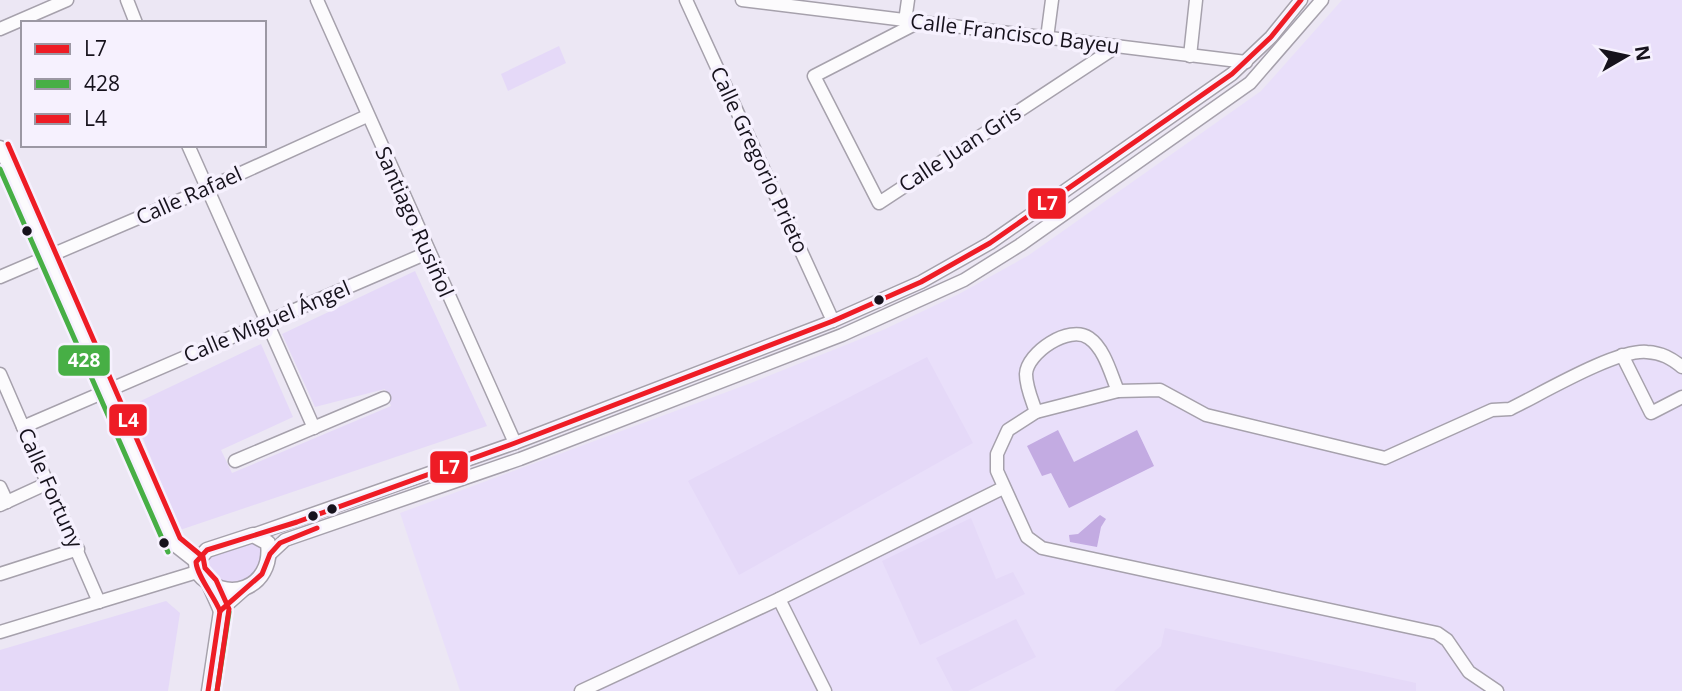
<svg xmlns="http://www.w3.org/2000/svg" width="1682" height="691" font-family="'Open Sans',sans-serif">
  <rect width="100%" height="100%" fill="#ece7f4"/>
  <polygon fill="#e9dffa" points="1342,0 1682,0 1682,691 460,691 400,513 751,383 883,330 959,294 1029,255 1261,91"/>
  <g fill="#e5d9f8">
    <polygon points="559,46 566,63 508,91 501,74"/>
    <polygon points="415,271 487,426 180,530 130,406 261,344 293,417 221,450 232,473 391,406 385,389 315,407 282,334"/>
    <polygon points="927,357 973,443 739,575 688,481"/>
    <polygon points="971,518 996,579 1013,572 1025,594 920,645 882,561"/>
    <path d="M 249,542 L 262,546 L 259,565 L 248,579 C 230,586 216,583 203,569 L 209,555 Z"/>
    <polygon points="166,601 180,613 168,691 0,691 0,650"/>
    <polygon points="1016,619 1036,657 968,691 953,691 936,658"/>
    <polygon points="1165,628 1416,683 1416,691 1114,691 1161,646"/>
  </g>
  <g fill="#c3abe2">
    <polygon points="1058,430 1074,462 1137,430 1154,466 1069,508 1051,473 1042,476 1027,446"/>
    <polygon points="1100,515 1106,519 1101,527 1097,547 1070,542 1069,535 1078,534"/>
  </g>
  <g fill="none" stroke-linecap="round" stroke-linejoin="round">
    <g stroke="#a6a1ac" stroke-width="15">
      <g id="minor">
        <polyline points="127,0 136,23"/>
        <polyline points="317,0 515,443"/>
        <polyline points="686,0 833,321"/>
        <polyline points="742,0 1246,62"/>
        <polyline points="905,21 908,0"/>
        <polyline points="917,23 814,76 879,203 1116,47"/>
        <polyline points="0,29 67,0"/>
        <polyline points="1047,38 1052,0"/>
        <polyline points="1190,56 1196,0"/>
        <polyline points="188,145 314,428"/>
        <polyline points="0,147 173,544 196,562"/>
        <polyline points="0,277 206,189 367,116"/>
        <polyline points="1622,355 1651,413 1682,397"/>
        <polyline points="0,374 99,602"/>
        <path d="M 1036,412 C 1032,400 1026,387 1026,374 C 1027,353 1069,324 1089,338 C 1105,349 1111,375 1118,391"/>
        <polyline points="23,427 427,253"/>
        <polyline points="235,461 384,398"/>
        <polyline points="0,487 7,502"/>
        <polyline points="0,505 48,483"/>
        <polyline points="253,535 515,443 833,321 921,282 990,243 1232,74 1271,37 1301,0"/>
        <polyline points="270,554 285,540 520,459 842,335 964,280 1020,245 1250,83 1322,0"/>
        <polyline points="0,574 78,549"/>
        <polyline points="208,584 220,611"/>
        <polyline points="779,599 825,691"/>
        <polyline points="220,611 246,588"/>
        <polyline points="0,632 197,572"/>
        <polyline points="208,691 220,611"/>
        <polyline points="581,691 779,599 1003,488"/>
        <path d="M 1497,691 L 1469,672 L 1447,640 L 1437,633 L 1042,548 L 1027,537 L 997,471 L 997,454 L 1008,430 L 1036,412 L 1118,391 L 1160,390 L 1206,415 L 1385,458 L 1492,410 L 1510,409 C 1541,394 1616,349 1647,352 C 1662,353 1671,358 1682,367"/>
      </g>
    </g>
    <g stroke="#a6a1ac" stroke-width="17">
      <path id="tertiary" d="M 253,535 L 268,543 C 274,589 225,606 197,572 L 196,562 L 207,550 Z"/>
    </g>
    <use href="#minor" stroke="#fcfbfd" stroke-width="12"/>
    <use href="#tertiary" stroke="#fcfbfd" stroke-width="14"/>
    <g stroke="#f6f1fe" stroke-width="10">
      <g id="bus-1">
        <path d="M 220,611 C 214,596 197,576 196,562 L 207,550 L 297,522 L 515,443 L 833,321 L 921,282 L 990,243 L 1232,74 L 1271,37 L 1301,0"/>
        <polyline points="220,611 262,574 270,554 280,543 317,528"/>
        <polyline points="208,691 220,611"/>
      </g>
    </g>
    <g stroke="#f6f1fe" stroke-width="10">
      <g id="bus-2">
        <polyline points="0,169 168,552"/>
        <polyline points="217,691 229,612"/>
      </g>
    </g>
    <g stroke="#f6f1fe" stroke-width="10">
      <polyline id="bus-3" points="8,144 180,538 203,557 205,568 216,580 229,609 217,691"/>
    </g>
    <use href="#bus-1" stroke="#ee1c25" stroke-width="5"/>
    <use href="#bus-2" stroke="#47af45" stroke-width="5"/>
    <use href="#bus-3" stroke="#ee1c25" stroke-width="5"/>
  </g>
  <g fill="#16121c" stroke="#f6f1fe" stroke-width="2.5">
    <circle cx="27" cy="231" r="6"/>
    <circle cx="879" cy="300" r="6"/>
    <circle cx="332" cy="509" r="6"/>
    <circle cx="313" cy="516" r="6"/>
    <circle cx="164" cy="543" r="6"/>
  </g>
  <g text-anchor="middle" stroke-width="7" stroke-linejoin="round" paint-order="stroke">
    <g font-size="21" fill="#16121c" stroke="#f6f1fe">
      <text transform="translate(1015 34) rotate(7)" y="7">Calle Francisco Bayeu</text>
      <text transform="translate(960 149) rotate(-33)" y="7">Calle Juan Gris</text>
      <text transform="translate(759 160) rotate(65)" y="7">Calle Gregorio Prieto</text>
      <text transform="translate(189 196) rotate(-24)" y="7">Calle Rafael</text>
      <text transform="translate(414 222) rotate(66)" y="7">Santiago Rusiñol</text>
      <text transform="translate(267 322) rotate(-23)" y="7">Calle Miguel Ángel</text>
      <text transform="translate(50 488) rotate(66)" y="7">Calle Fortuny</text>
    </g>
  </g>
  <g stroke="#f6f1fe" stroke-width="2.5">
    <rect x="1027" y="187" width="40" height="33" rx="7" fill="#ee1c25"/>
    <rect x="57" y="344" width="54" height="33" rx="7" fill="#47af45"/>
    <rect x="108" y="403" width="40" height="34" rx="7" fill="#ee1c25"/>
    <rect x="429" y="450" width="40" height="34" rx="7" fill="#ee1c25"/>
  </g>
  <g font-size="19" text-anchor="middle" font-weight="bold" fill="#fff">
    <text x="1047" y="210">L7</text>
    <text x="84" y="367">428</text>
    <text x="128" y="427">L4</text>
    <text x="449" y="474">L7</text>
  </g>
  <rect x="21" y="21" width="245" height="126" fill="#f6f1fe" stroke="#9c98a4" stroke-width="2"/>
  <rect x="35" y="44" width="35" height="10" fill="#ee1c25" stroke="#9c98a4" stroke-width="2"/>
  <text x="84" y="56" font-size="21" fill="#16121c">L7</text>
  <rect x="35" y="79" width="35" height="10" fill="#47af45" stroke="#9c98a4" stroke-width="2"/>
  <text x="84" y="91" font-size="21" fill="#16121c">428</text>
  <rect x="35" y="114" width="35" height="10" fill="#ee1c25" stroke="#9c98a4" stroke-width="2"/>
  <text x="84" y="126" font-size="21" fill="#16121c">L4</text>
  <g transform="translate(1626 56) rotate(81)" stroke="#f6f1fe" stroke-width="5" paint-order="stroke">
  <path d="M0-5L12 26L0 18L-12 26Z" fill="#16121c"/>
  <text y="-10" font-size="19" font-weight="bold" text-anchor="middle" fill="#16121c">N</text>
  </g>
</svg>
